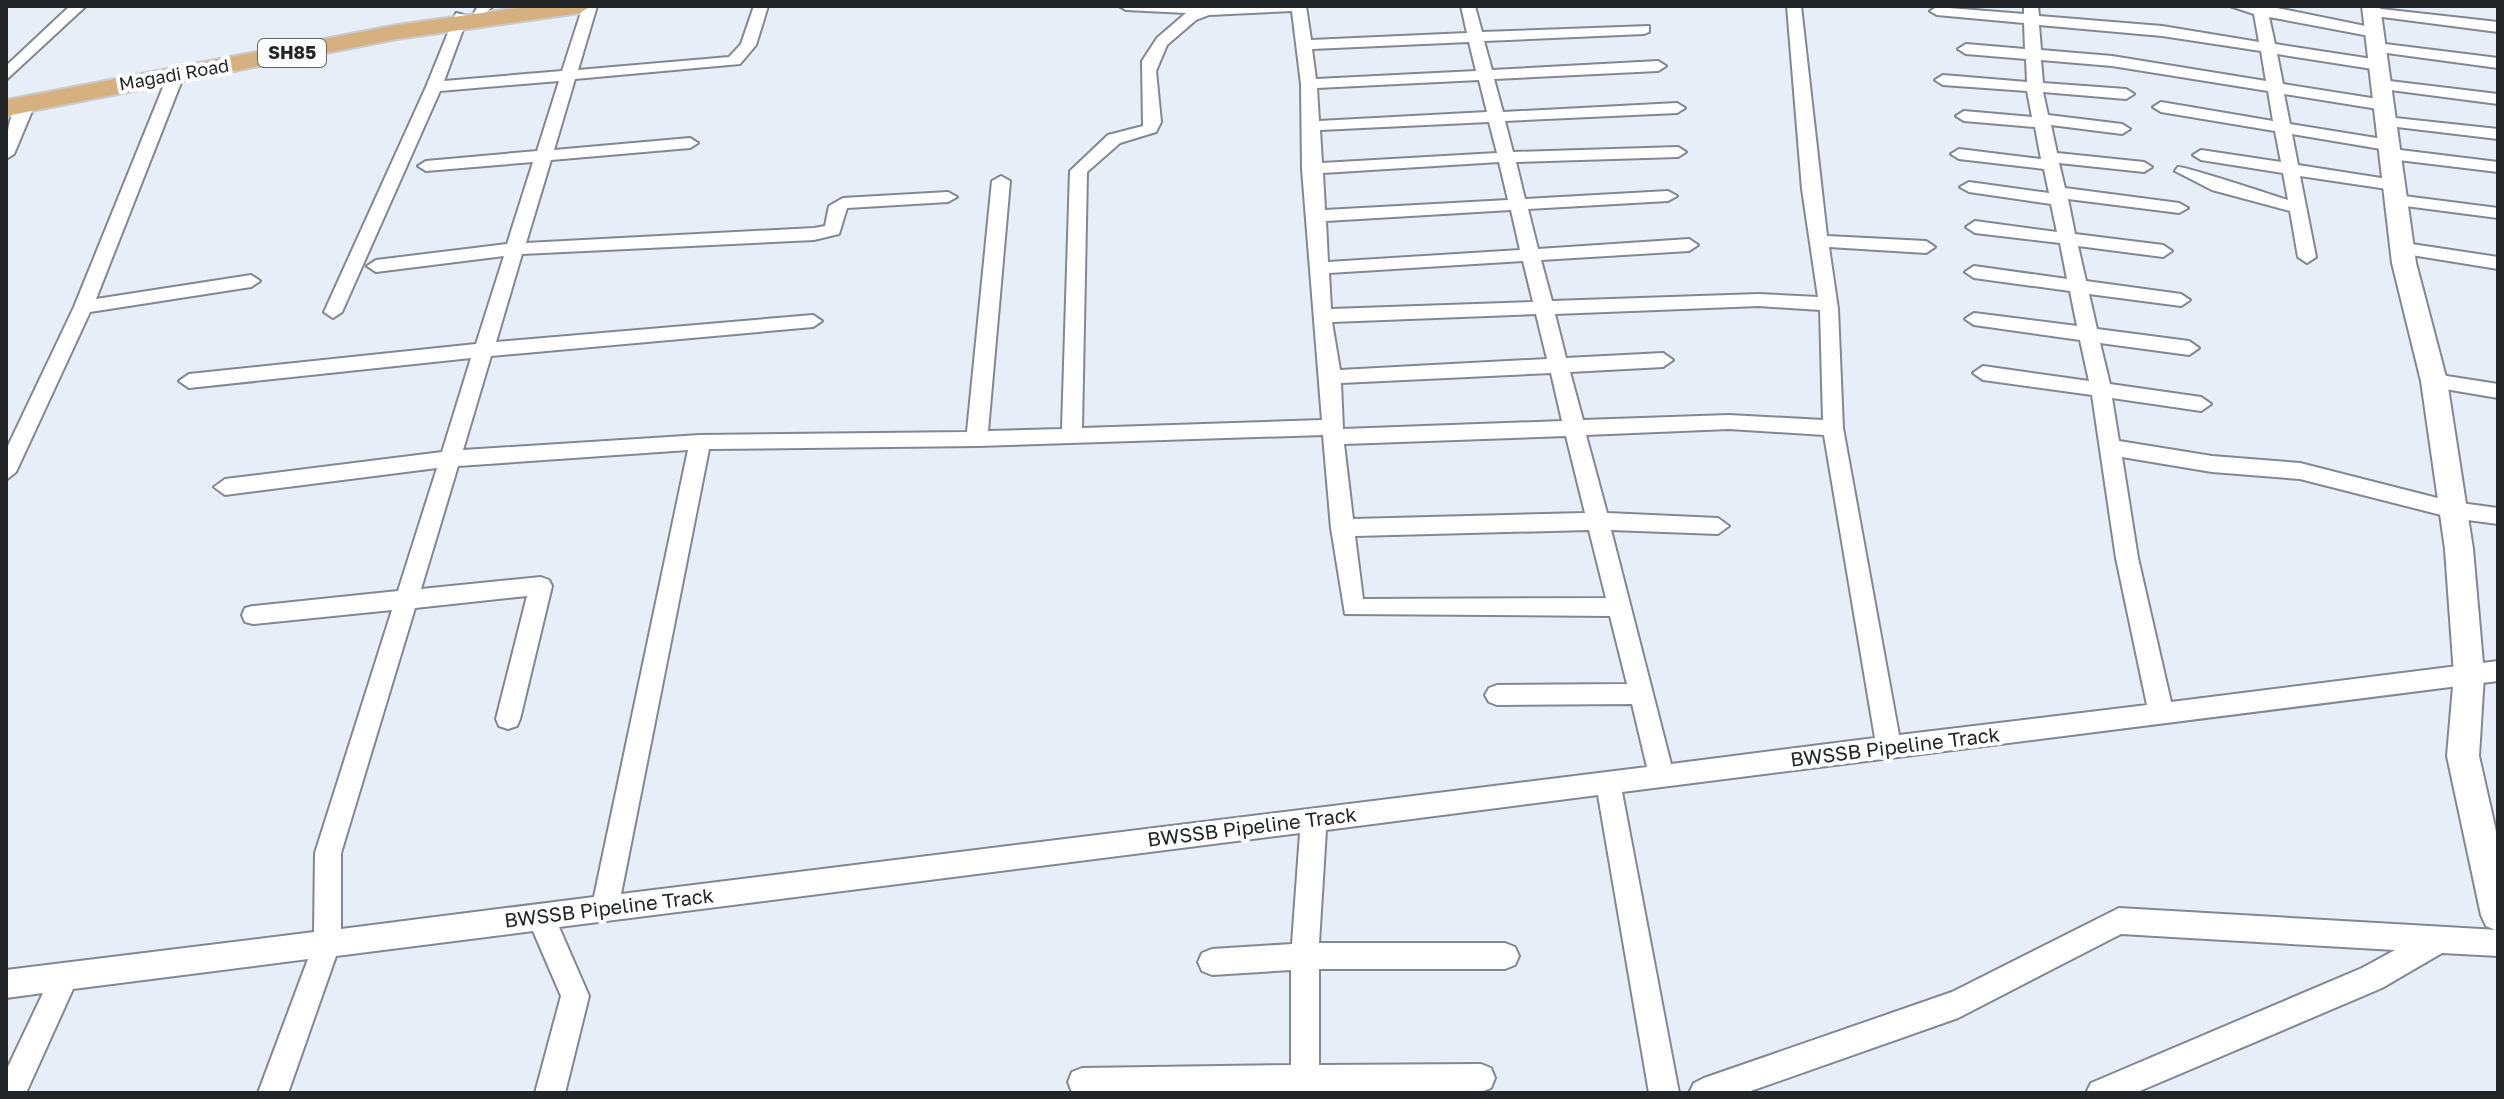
<svg xmlns="http://www.w3.org/2000/svg" width="2504" height="1099" font-family="'Golos Text',sans-serif">
  <rect width="100%" height="100%" fill="#e7eef8"/>
  <g fill="none" stroke-linecap="round" stroke-linejoin="round">
    <g stroke="#828891" stroke-width="4">
      <g id="minor">
        <polygon points="70,6 86,6 6,80 6,66"/>
        <polygon points="478,6 493,6 481,17 474,13"/>
        <path d="M 583,6 L 597,6 L 578,70 L 729,57 L 741,44 L 754,6 L 768,6 L 756,45 L 740,64 L 575,79 L 554,150 L 690,138 L 698,143 L 690,148 L 551,160 L 526,243 L 814,228 L 825,226 L 829,206 L 843,198 L 948,192 L 957,197 L 948,202 L 847,208 L 839,234 L 814,240 L 522,254 L 496,342 L 813,315 L 822,321 L 813,327 L 491,356 L 463,450 L 700,435 L 967,432 L 992,181 L 1001,176 L 1010,181 L 988,431 L 1062,429 L 1070,171 L 1108,135 L 1143,126 L 1142,61 L 1157,38 L 1186,13 L 1126,10 L 1119,6 L 1306,6 L 1311,40 L 1467,33 L 1461,6 L 1475,6 L 1482,32 L 1649,26 L 1649,32 L 1644,34 L 1484,41 L 1492,70 L 1658,61 L 1666,66 L 1658,71 L 1494,79 L 1503,112 L 1677,103 L 1685,108 L 1677,113 L 1505,121 L 1513,152 L 1678,147 L 1686,152 L 1678,157 L 1516,162 L 1525,199 L 1668,191 L 1677,196 L 1668,201 L 1528,209 L 1538,249 L 1689,239 L 1698,245 L 1689,251 L 1541,260 L 1552,301 L 1759,294 L 1818,297 L 1802,189 L 1787,6 L 1801,6 L 1827,236 L 1926,241 L 1935,247 L 1926,253 L 1829,247 L 1838,309 L 1843,428 L 1899,735 L 2147,705 L 2116,558 L 2092,395 L 1983,380 L 1973,373 L 1983,366 L 2089,381 L 2080,340 L 1974,325 L 1965,319 L 1974,313 L 2077,326 L 2070,291 L 1974,278 L 1965,272 L 1974,266 L 2067,279 L 2060,243 L 1975,233 L 1966,227 L 1975,221 L 2057,232 L 2051,204 L 1969,192 L 1960,187 L 1969,182 L 2049,193 L 2044,169 L 1959,159 L 1951,154 L 1959,149 L 2041,159 L 2035,127 L 1964,121 L 1956,116 L 1964,111 L 2032,117 L 2027,91 L 1943,85 L 1935,80 L 1943,75 L 2027,82 L 2026,59 L 1966,54 L 1958,49 L 1966,44 L 2025,49 L 2024,23 L 1937,15 L 1930,11 L 1937,7 L 2024,14 L 2024,6 L 2038,6 L 2039,16 L 2162,26 L 2259,42 L 2254,14 L 2230,6 L 2267,6 L 2380,29 L 2380,35 L 2375,37 L 2269,17 L 2275,44 L 2379,60 L 2387,65 L 2379,70 L 2277,54 L 2283,84 L 2384,100 L 2392,105 L 2384,110 L 2284,94 L 2290,124 L 2395,141 L 2397,145 L 2392,149 L 2498,162 L 2498,172 L 2390,159 L 2382,154 L 2387,150 L 2292,134 L 2298,165 L 2394,180 L 2403,185 L 2394,190 L 2300,176 L 2316,257 L 2307,263 L 2298,257 L 2290,211 L 2212,190 L 2175,171 L 2178,167 C 2185,166 2272,195 2288,200 L 2283,173 L 2201,160 L 2193,155 L 2201,150 L 2281,162 L 2275,131 L 2161,112 L 2153,107 L 2161,102 L 2273,121 L 2268,91 L 2112,66 L 2041,60 L 2043,83 L 2126,89 L 2134,94 L 2126,99 L 2043,92 L 2048,115 L 2122,124 L 2130,129 L 2122,134 L 2051,125 L 2057,153 L 2144,162 L 2152,167 L 2144,172 L 2059,163 L 2065,188 L 2179,203 L 2188,208 L 2179,213 L 2068,199 L 2075,234 L 2163,245 L 2172,251 L 2163,257 L 2078,246 L 2086,281 L 2181,294 L 2190,300 L 2181,306 L 2089,294 L 2097,329 L 2189,341 L 2199,348 L 2189,355 L 2100,343 L 2110,384 L 2201,397 L 2211,404 L 2201,411 L 2112,398 L 2119,441 L 2212,456 L 2300,463 L 2453,502 L 2498,508 L 2498,524 L 2453,518 L 2300,479 L 2212,472 L 2122,457 L 2138,558 L 2171,702 L 2498,661 L 2498,681 L 1622,792 L 1679,1093 L 1649,1093 L 1598,795 L 1326,830 L 1319,943 L 1505,943 L 1515,947 L 1519,956 L 1515,965 L 1505,969 L 1319,969 L 1319,1065 L 1481,1064 L 1491,1068 L 1495,1078 L 1491,1088 L 1481,1092 L 1072,1092 L 1068,1082 L 1072,1072 L 1082,1068 L 1291,1065 L 1291,970 L 1212,975 L 1202,971 L 1198,962 L 1202,953 L 1212,949 L 1292,944 L 1300,833 L 559,927 L 589,996 L 565,1093 L 535,1093 L 561,996 L 533,931 L 336,956 L 288,1093 L 258,1093 L 308,959 L 73,989 L 26,1093 L 6,1093 L 6,1071 L 43,993 L 6,998 L 6,970 L 314,932 L 315,853 L 392,610 L 253,624 L 245,622 L 242,615 L 245,608 L 253,606 L 398,591 L 437,468 L 225,495 L 214,487 L 225,479 L 442,452 L 471,358 L 189,388 L 179,381 L 189,374 L 476,344 L 504,256 L 376,272 L 367,266 L 376,260 L 507,244 L 533,162 L 426,171 L 418,166 L 426,161 L 537,151 L 559,81 L 440,91 L 342,312 L 333,318 L 324,312 L 426,87 L 456,13 L 468,16 L 444,81 L 562,71 ZM 1292,11 L 1301,84 L 1302,169 L 1322,420 L 1082,428 L 1087,172 L 1120,143 L 1156,132 L 1161,122 L 1156,71 L 1167,45 L 1196,20 L 1209,15 ZM 2039,25 L 2162,36 L 2261,51 L 2266,81 L 2112,56 L 2041,50 ZM 1469,42 L 1476,71 L 1316,79 L 1312,49 ZM 1479,80 L 1487,112 L 1319,121 L 1317,88 ZM 1489,122 L 1497,153 L 1322,163 L 1320,130 ZM 1499,162 L 1508,200 L 1325,210 L 1323,173 ZM 1511,210 L 1520,250 L 1328,262 L 1326,221 ZM 1523,261 L 1533,302 L 1331,309 L 1329,273 ZM 1759,306 L 1820,310 L 1823,420 L 1729,415 L 1583,420 L 1570,372 L 1663,367 L 1673,360 L 1663,353 L 1566,358 L 1555,314 ZM 1536,314 L 1547,359 L 1340,370 L 1332,322 ZM 1551,373 L 1562,421 L 1343,429 L 1341,383 ZM 1729,429 L 1824,435 L 1875,738 L 1671,764 L 1611,530 L 1718,534 L 1729,526 L 1718,518 L 1607,513 L 1586,435 ZM 1323,435 L 1331,528 L 1345,614 L 1610,616 L 1627,684 L 1497,685 L 1489,688 L 1485,695 L 1489,702 L 1497,705 L 1632,704 L 1647,767 L 621,894 L 709,449 L 977,446 ZM 1566,436 L 1585,513 L 1353,519 L 1344,444 ZM 688,450 L 594,897 L 341,929 L 341,853 L 415,608 L 527,596 L 496,719 L 499,726 L 508,729 L 517,726 L 520,719 L 552,586 L 549,580 L 541,577 L 421,589 L 458,466 ZM 1589,530 L 1606,598 L 1363,599 L 1355,536 Z"/>
        <polygon points="2372,8 2498,22 2498,32 2367,15 2367,9"/>
        <polygon points="2377,43 2498,58 2498,68 2372,51 2372,45"/>
        <polygon points="176,70 184,75 96,299 251,275 260,281 251,287 90,312 16,472 6,480 6,450 74,307 168,75"/>
        <polygon points="2381,80 2498,94 2498,104 2375,88 2375,82"/>
        <path d="M 27,99 L 35,104 L 14,154 L 6,159 C 6,141 7,106 27,99 Z"/>
        <polygon points="2386,117 2498,129 2498,139 2380,125 2380,119"/>
        <polygon points="2396,195 2498,208 2498,218 2390,204 2387,200"/>
        <polygon points="2405,243 2498,257 2498,269 2399,253 2399,245"/>
        <polygon points="2434,374 2498,384 2498,398 2427,386 2424,381"/>
        <polygon points="2119,908 2498,930 2498,956 2442,953 2382,988 2135,1093 2086,1093 2091,1083 2362,968 2395,950 2121,934 1958,1018 1745,1093 1689,1093 1694,1083 1704,1078 1952,992"/>
      </g>
    </g>
    <g stroke="#828891" stroke-width="4">
      <polygon id="tertiary" points="2362,6 2380,6 2416,263 2447,381 2473,549 2484,675 2479,756 2498,840 2498,931 2486,926 2481,915 2447,756 2454,675 2445,549 2421,381 2392,263"/>
    </g>
    <g stroke="#cacbcc" stroke-width="4">
      <polygon id="primary" points="531,6 591,6 580,13 397,39 6,116 6,100 397,25"/>
    </g>
    <use href="#minor" fill="#fff" fill-rule="evenodd"/>
    <use href="#tertiary" fill="#fff" fill-rule="evenodd"/>
    <use href="#primary" fill="#d7b07f" fill-rule="evenodd"/>
  </g>
  <g text-anchor="middle" stroke-width="8" stroke-linejoin="round" paint-order="stroke">
    <rect fill="#fff" stroke="#656769" stroke-width="2" x="258" y="39" width="68" height="28" rx="6"/>
    <g font-size="18" font-weight="bold" fill="#232629">
      <text x="292" y="59">SH85</text>
    </g>
    <g font-size="18" fill="#232629" stroke="#fff">
      <text transform="translate(174 75) rotate(-10)" y="6">Magadi Road</text>
    </g>
    <g font-size="20" fill="#232629" stroke="#fff">
      <text transform="translate(1895 747) rotate(-7)" y="7">BWSSB Pipeline Track</text>
      <text transform="translate(1252 827) rotate(-7)" y="7">BWSSB Pipeline Track</text>
      <text transform="translate(609 908) rotate(-7)" y="7">BWSSB Pipeline Track</text>
    </g>
  </g>
  <rect width="2504" height="1099" fill="none" stroke="#232629" stroke-width="16"/>
</svg>
